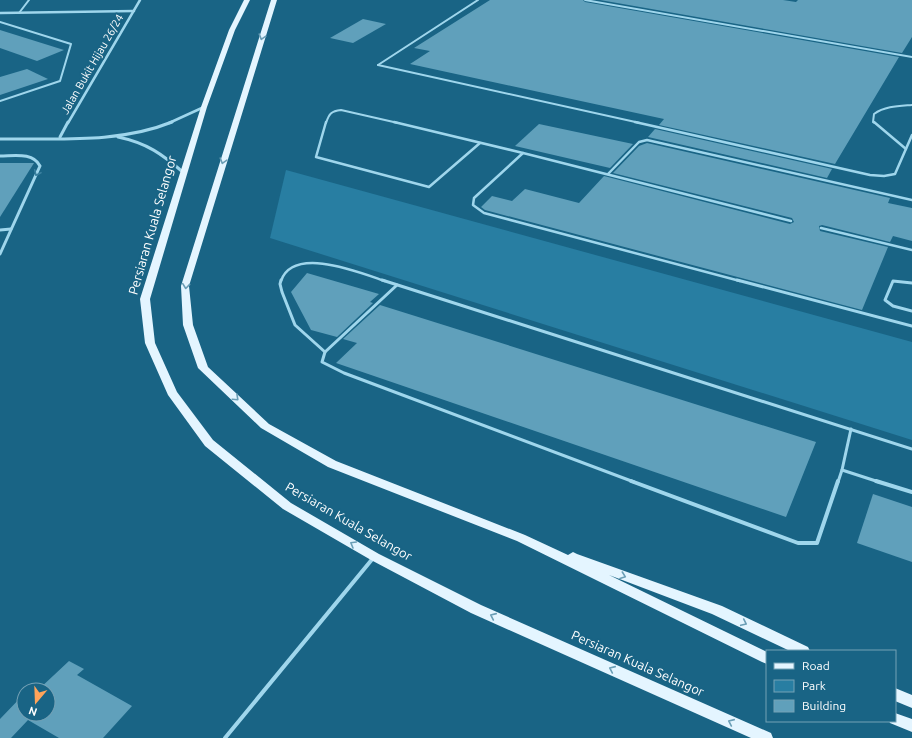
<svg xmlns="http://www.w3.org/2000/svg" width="912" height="738" font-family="Ubuntu,sans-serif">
  <rect width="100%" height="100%" fill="#196485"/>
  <polygon fill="#287ea2" points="286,170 912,342 912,440 270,238"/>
  <g fill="#60a0bb">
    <polygon points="490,0 583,0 585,2 899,57 835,164 659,125 664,119 410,64 430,51 414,48"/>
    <polygon points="600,0 783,0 796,2 798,0 912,0 912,37 902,53"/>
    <polygon points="363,19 386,24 353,43 330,38"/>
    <polygon points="0,30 64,50 37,61 0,48"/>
    <polygon points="27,69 48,79 0,95 0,77"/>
    <polygon points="539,124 633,144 610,168 515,146"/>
    <polygon points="655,129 832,169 827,178 648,137"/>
    <polygon points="647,143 890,198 888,203 912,208 912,241 893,236 890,242 822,225 819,226 820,231 888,247 862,310 485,210 481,207 492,196 512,201 525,189 579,203 604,176 790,224 794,222 792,218 613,173 639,146"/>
    <polygon points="0,163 34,163 0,217"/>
    <polygon points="307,273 379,294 370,302 373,303 337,337 311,330 291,292"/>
    <polygon points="380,305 816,442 786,517 336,363 357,343 343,339"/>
    <polygon points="873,494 912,507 912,562 857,543"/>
    <polygon points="69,661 84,669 77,675 132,706 103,738 59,738 28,720 11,738 0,738 0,719 24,694 24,714 48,714 48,690 38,690"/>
  </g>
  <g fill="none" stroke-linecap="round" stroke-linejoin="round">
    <g stroke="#9fd6ec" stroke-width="2">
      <polyline points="585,0 912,57"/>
      <polyline points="19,13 29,0"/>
      <polyline points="0,22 71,44 60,81 0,101"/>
      <polyline points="378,65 640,123"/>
      <polyline points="378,65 478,0"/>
      <path d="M 326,123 C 329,114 331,111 341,110 L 398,123"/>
      <path d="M 875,123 L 873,122 L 874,114 C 885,106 899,106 912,105"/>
    </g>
    <g stroke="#9fd6ec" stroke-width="2.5">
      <polyline points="326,122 316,157 429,187 480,143"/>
      <polyline points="394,122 523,153"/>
      <polyline points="635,122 870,175 884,176 895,174 912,135"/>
      <polyline points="874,122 906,149"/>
      <polyline points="608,174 639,142 647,140 912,200"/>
      <polyline points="821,228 912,250"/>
      <path d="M 281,281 C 293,245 361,273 385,281"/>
      <polyline points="740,281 484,213 473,205 474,198 523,153 791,221"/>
    </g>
    <g stroke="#9fd6ec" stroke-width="3">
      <polyline points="281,280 280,284 282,292 295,325 325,352"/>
      <polyline points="382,280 912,449"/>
      <polyline points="737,280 912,326"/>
      <polyline points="912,283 893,281 885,300 893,306 912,311"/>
      <polyline points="397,285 325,352 322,362 344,373 634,482"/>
      <polyline points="851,429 842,470 879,482"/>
      <polyline points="838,482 842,470"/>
    </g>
    <g stroke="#9fd6ec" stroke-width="4">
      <polyline points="631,481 798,543 817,543 838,481"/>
      <polyline points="876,481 912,492"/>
      <polyline points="225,738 374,557"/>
    </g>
    <g stroke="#9fd6ec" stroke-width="2.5">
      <polyline points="0,13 134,11"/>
      <polyline points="68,123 140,0"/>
      <polyline points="169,123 204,107"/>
    </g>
    <g stroke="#9fd6ec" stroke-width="3">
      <polyline points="60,137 68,122"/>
      <path d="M 118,137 C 147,143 162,154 184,173"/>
      <path d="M 0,139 C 56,138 118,144 172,122"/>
      <path d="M 0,156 C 14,156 33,152 40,166 L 0,254"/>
      <polyline points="0,230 11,229"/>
    </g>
    <g fill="#e4f5ff" fill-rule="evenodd">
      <polygon points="244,0 250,0 235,30 207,107 150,299 155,343 177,392 213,440 291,503 379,554 481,605 771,733 773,738 751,738 471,613 371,560 283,509 205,446 168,395 145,343 140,299 201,107 229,30"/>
      <polygon points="271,0 277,0 189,286 193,325 208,367 269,424 336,461 525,535 568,555 573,552 577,554 722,606 808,647 810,651 790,651 712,614 609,575 767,652 767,664 762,662 517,541 328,467 261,428 198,368 183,325 181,286"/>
      <polygon points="895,688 912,695 912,708 895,701"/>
      <polygon points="895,713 912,719 912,732 890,723 889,721 895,721"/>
    </g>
  </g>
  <defs><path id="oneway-chevron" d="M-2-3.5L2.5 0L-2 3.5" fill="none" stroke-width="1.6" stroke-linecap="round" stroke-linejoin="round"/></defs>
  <g stroke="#6a9eb6">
    <use href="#oneway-chevron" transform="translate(262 37) rotate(107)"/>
    <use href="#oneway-chevron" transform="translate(223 161) rotate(107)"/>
    <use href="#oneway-chevron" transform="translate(186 286) rotate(96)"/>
    <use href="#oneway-chevron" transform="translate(236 398) rotate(43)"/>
    <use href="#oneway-chevron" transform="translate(353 544) rotate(-150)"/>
    <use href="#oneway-chevron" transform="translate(623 576) rotate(20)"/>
    <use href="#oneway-chevron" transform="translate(493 616) rotate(-156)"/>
    <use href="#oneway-chevron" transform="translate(744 623) rotate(25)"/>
    <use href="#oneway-chevron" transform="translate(612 669) rotate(-156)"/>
    <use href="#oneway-chevron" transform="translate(731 722) rotate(-156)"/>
  </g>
  <use stroke="#3a809f" href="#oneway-chevron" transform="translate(37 173) rotate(115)"/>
  <g text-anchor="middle" stroke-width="4" stroke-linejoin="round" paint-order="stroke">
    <g font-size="11" fill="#fff" stroke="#196485">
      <text transform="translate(92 64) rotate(-60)" y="4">Jalan Bukit Hijau 26/24</text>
    </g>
    <g font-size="13" fill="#fff" stroke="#196485">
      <text transform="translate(152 225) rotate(-74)" y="5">Persiaran Kuala Selangor</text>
      <text transform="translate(349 521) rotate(30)" y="5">Persiaran Kuala Selangor</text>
      <text transform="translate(638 663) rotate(24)" y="5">Persiaran Kuala Selangor</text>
    </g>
  </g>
  <rect x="766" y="650" width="130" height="72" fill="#196485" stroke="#75a2b6"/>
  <rect x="774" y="663" width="20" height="6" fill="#e4f5ff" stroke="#75a2b6"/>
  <text x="802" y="670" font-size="12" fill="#ffffff">Road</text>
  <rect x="774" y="680" width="20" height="12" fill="#287ea2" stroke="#75a2b6"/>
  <text x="802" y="690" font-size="12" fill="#ffffff">Park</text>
  <rect x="774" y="700" width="20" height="12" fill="#60a0bb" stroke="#75a2b6"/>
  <text x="802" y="710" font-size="12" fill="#ffffff">Building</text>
  <g transform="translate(36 702) rotate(199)"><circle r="19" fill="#196485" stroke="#75a2b6"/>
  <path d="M0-3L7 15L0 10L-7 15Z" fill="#ffa45a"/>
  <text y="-6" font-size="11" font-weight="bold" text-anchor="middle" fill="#ffffff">N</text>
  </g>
</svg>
